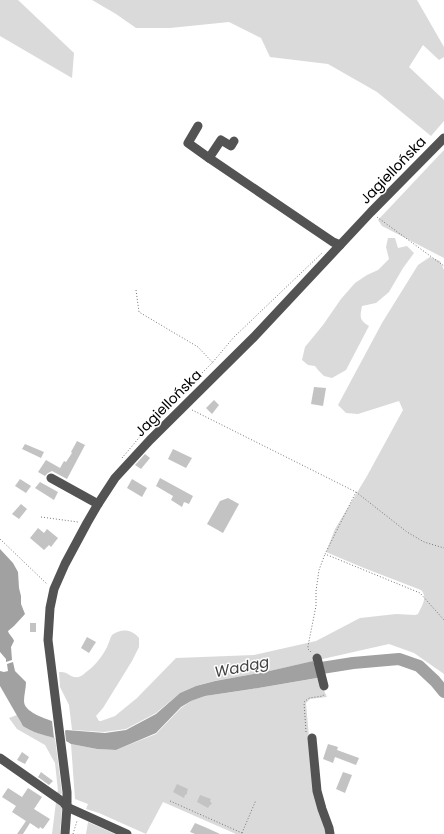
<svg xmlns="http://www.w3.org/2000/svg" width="444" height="834" font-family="Poppins,sans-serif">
  <rect width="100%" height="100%" fill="#fff"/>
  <g fill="#dadada">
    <polygon points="0,0 18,0 74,53 72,78 0,36"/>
    <polygon points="92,0 417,0 444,47 444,57 439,60 423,45 409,67 444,100 444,121 431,136 377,92 328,64 270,57 261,38 229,22 170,28 136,28 116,14"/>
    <polygon points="444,150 444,258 382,226 378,220"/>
    <path d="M 388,238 L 395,238 L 398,248 L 407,246 L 414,253 L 403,268 L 389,292 L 376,303 L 362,306 C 360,317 359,320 369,326 L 346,370 L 332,378 L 324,376 L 318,370 L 315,366 L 308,365 L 302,360 L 305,347 L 323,325 L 341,299 L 355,283 L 367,275 L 378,270 L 389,259 L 386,247 Z"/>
    <path d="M 430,257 L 440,261 L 444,270 L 444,674 L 414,653 L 389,644 L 265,672 L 214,681 L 196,686 L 180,693 L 156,713 L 126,729 L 104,732 L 72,730 L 69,705 L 60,687 L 59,672 C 68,671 69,677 76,677 C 79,678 83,675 85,673 C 94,667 102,657 107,647 C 109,643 110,638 112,635 C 121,628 132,629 139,638 L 139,647 L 132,661 L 103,708 L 96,716 L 99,721 L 101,721 L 115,716 L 137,698 L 176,658 L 254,655 L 316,641 L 360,618 L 396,614 L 415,615 L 418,614 C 422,606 428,597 421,590 L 364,568 L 326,552 L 335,529 L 367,476 L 403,410 L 399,401 L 358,414 L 346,413 L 338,405 L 382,323 L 418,265 Z"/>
    <polygon points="318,678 327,697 310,699 306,703 314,792 327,834 236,834 163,802 146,834 99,813 86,809 88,804 75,799 71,744 97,749 116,750 156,734 181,708 191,701 205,696 253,689"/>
    <path d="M 17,715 C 19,719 21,724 24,726 C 31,733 46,735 55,738 L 62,793 L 61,794 L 58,794 L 56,793 L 58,791 L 55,763 L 45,745 L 17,729 L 9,718 Z"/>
    <polygon points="56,802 62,807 60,834 52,834"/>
    <polygon points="88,822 115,834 86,834"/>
  </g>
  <g fill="#a1a1a1">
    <path d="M 0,549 L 13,563 L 18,572 L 19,588 L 21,596 L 21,604 L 25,614 L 14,626 L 8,631 C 9,635 13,637 14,641 L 11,647 L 12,660 L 6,662 L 6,659 L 0,652 Z"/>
    <polygon points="313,661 318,677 317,678 252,689 205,696 191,701 181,707 156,733 116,750 97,749 71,744 66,741 65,731 66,730 105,733 126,730 156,714 180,693 196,686 215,681 265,672"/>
    <path d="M 13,662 L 15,671 L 26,682 C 26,688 24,695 24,701 C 24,712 44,718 52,721 L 54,738 C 44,735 31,732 23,726 L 0,686 L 0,671 L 4,672 L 8,671 L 7,664 Z"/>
  </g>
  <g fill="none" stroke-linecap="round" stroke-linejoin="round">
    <polyline stroke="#a1a1a1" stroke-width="12" points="309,670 353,663 399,659 419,666 435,681 444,692"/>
  </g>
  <g fill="#c3c3c3">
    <polygon points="314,387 326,388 323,406 311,404"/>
    <polygon points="214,400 219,405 212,414 206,408"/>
    <polygon points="77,441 85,445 67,479 52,471 48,473 45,476 38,472 46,460 60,468 64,461 66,462 72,453 71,452"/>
    <polygon points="25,444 44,452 41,458 22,449"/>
    <polygon points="173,449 192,458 186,468 168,459"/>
    <polygon points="145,454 150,458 141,469 135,465"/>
    <polygon points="160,478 193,496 189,504 184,502 182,507 171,500 173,496 156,486"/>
    <polygon points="20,479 31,486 26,493 15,486"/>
    <polygon points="132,479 147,488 142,497 127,488"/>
    <polygon points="40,482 58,492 54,500 35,488"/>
    <polygon points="228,498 239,504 223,533 207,524 220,501"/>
    <polygon points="21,504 27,509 19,519 12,514"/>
    <polygon points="38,528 44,533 47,529 58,538 51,547 49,545 44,550 30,538"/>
    <rect x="30" y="623" width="6" height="9"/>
    <polygon points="87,637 96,642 89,653 81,648"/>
    <polygon points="328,744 338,747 337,750 359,758 356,765 335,757 333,763 323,759"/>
    <polygon points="22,752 29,757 25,764 17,760"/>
    <polygon points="41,772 53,781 49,785 38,777"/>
    <polygon points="343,772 352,775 345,793 336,789"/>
    <polygon points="177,784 188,789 187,792 187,794 185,795 184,798 173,792"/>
    <polygon points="8,788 22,797 28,788 42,797 34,809 50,819 43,829 40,827 39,829 30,823 23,834 17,834 26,821 12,812 16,806 2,797"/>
    <polygon points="200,795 211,799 210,801 212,804 210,805 208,808 197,802"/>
    <polygon points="195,823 207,828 220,834 195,834 190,832"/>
  </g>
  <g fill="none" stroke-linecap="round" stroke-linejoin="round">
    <g stroke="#757575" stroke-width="1" stroke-dasharray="1 2" stroke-linecap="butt">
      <polyline points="377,217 444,266"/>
      <polyline points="136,290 139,312 198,347 214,364"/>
      <polyline points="192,410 356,492 325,554 420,593 444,620"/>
      <polyline points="122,458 148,427 212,363 234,337 322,253"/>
      <polyline points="356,492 407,532 424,542 444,548"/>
      <polyline points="41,517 78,522"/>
      <polyline points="0,539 47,584"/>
      <polyline points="311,652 308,649 308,646 316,606 316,591 319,570 325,554"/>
      <polyline points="306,732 304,702 309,698 323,696 324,694"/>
      <polyline points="170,801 242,833"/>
      <polyline points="242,833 256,800"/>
      <polyline points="73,834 77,821"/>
    </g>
    <g stroke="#535353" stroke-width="9">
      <polyline points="198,126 188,143 209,158"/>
      <polyline points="234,141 231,146 221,140 209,158 333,242 340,245"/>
      <polyline points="51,478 98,504"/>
      <polyline points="317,658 324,686"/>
      <polyline points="312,738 317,791 322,809 329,828 330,834"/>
      <polyline points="0,758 63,802 67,807 127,834"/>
      <polyline points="65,834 67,807 67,792 48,640 50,608 54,589 65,564 87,523 98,504 115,478 150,440 254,337 371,212 444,138"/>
    </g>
  </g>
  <g text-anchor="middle" stroke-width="3" stroke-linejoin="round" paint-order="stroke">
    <g font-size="14" fill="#000" stroke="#fff">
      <text transform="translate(393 170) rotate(-46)" y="5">Jagiellońska</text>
      <text transform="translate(168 403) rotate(-45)" y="5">Jagiellońska</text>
    </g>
    <g font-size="15" font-style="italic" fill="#424242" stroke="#fff">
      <text transform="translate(242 667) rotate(-11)" y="5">Wadąg</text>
    </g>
  </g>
</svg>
